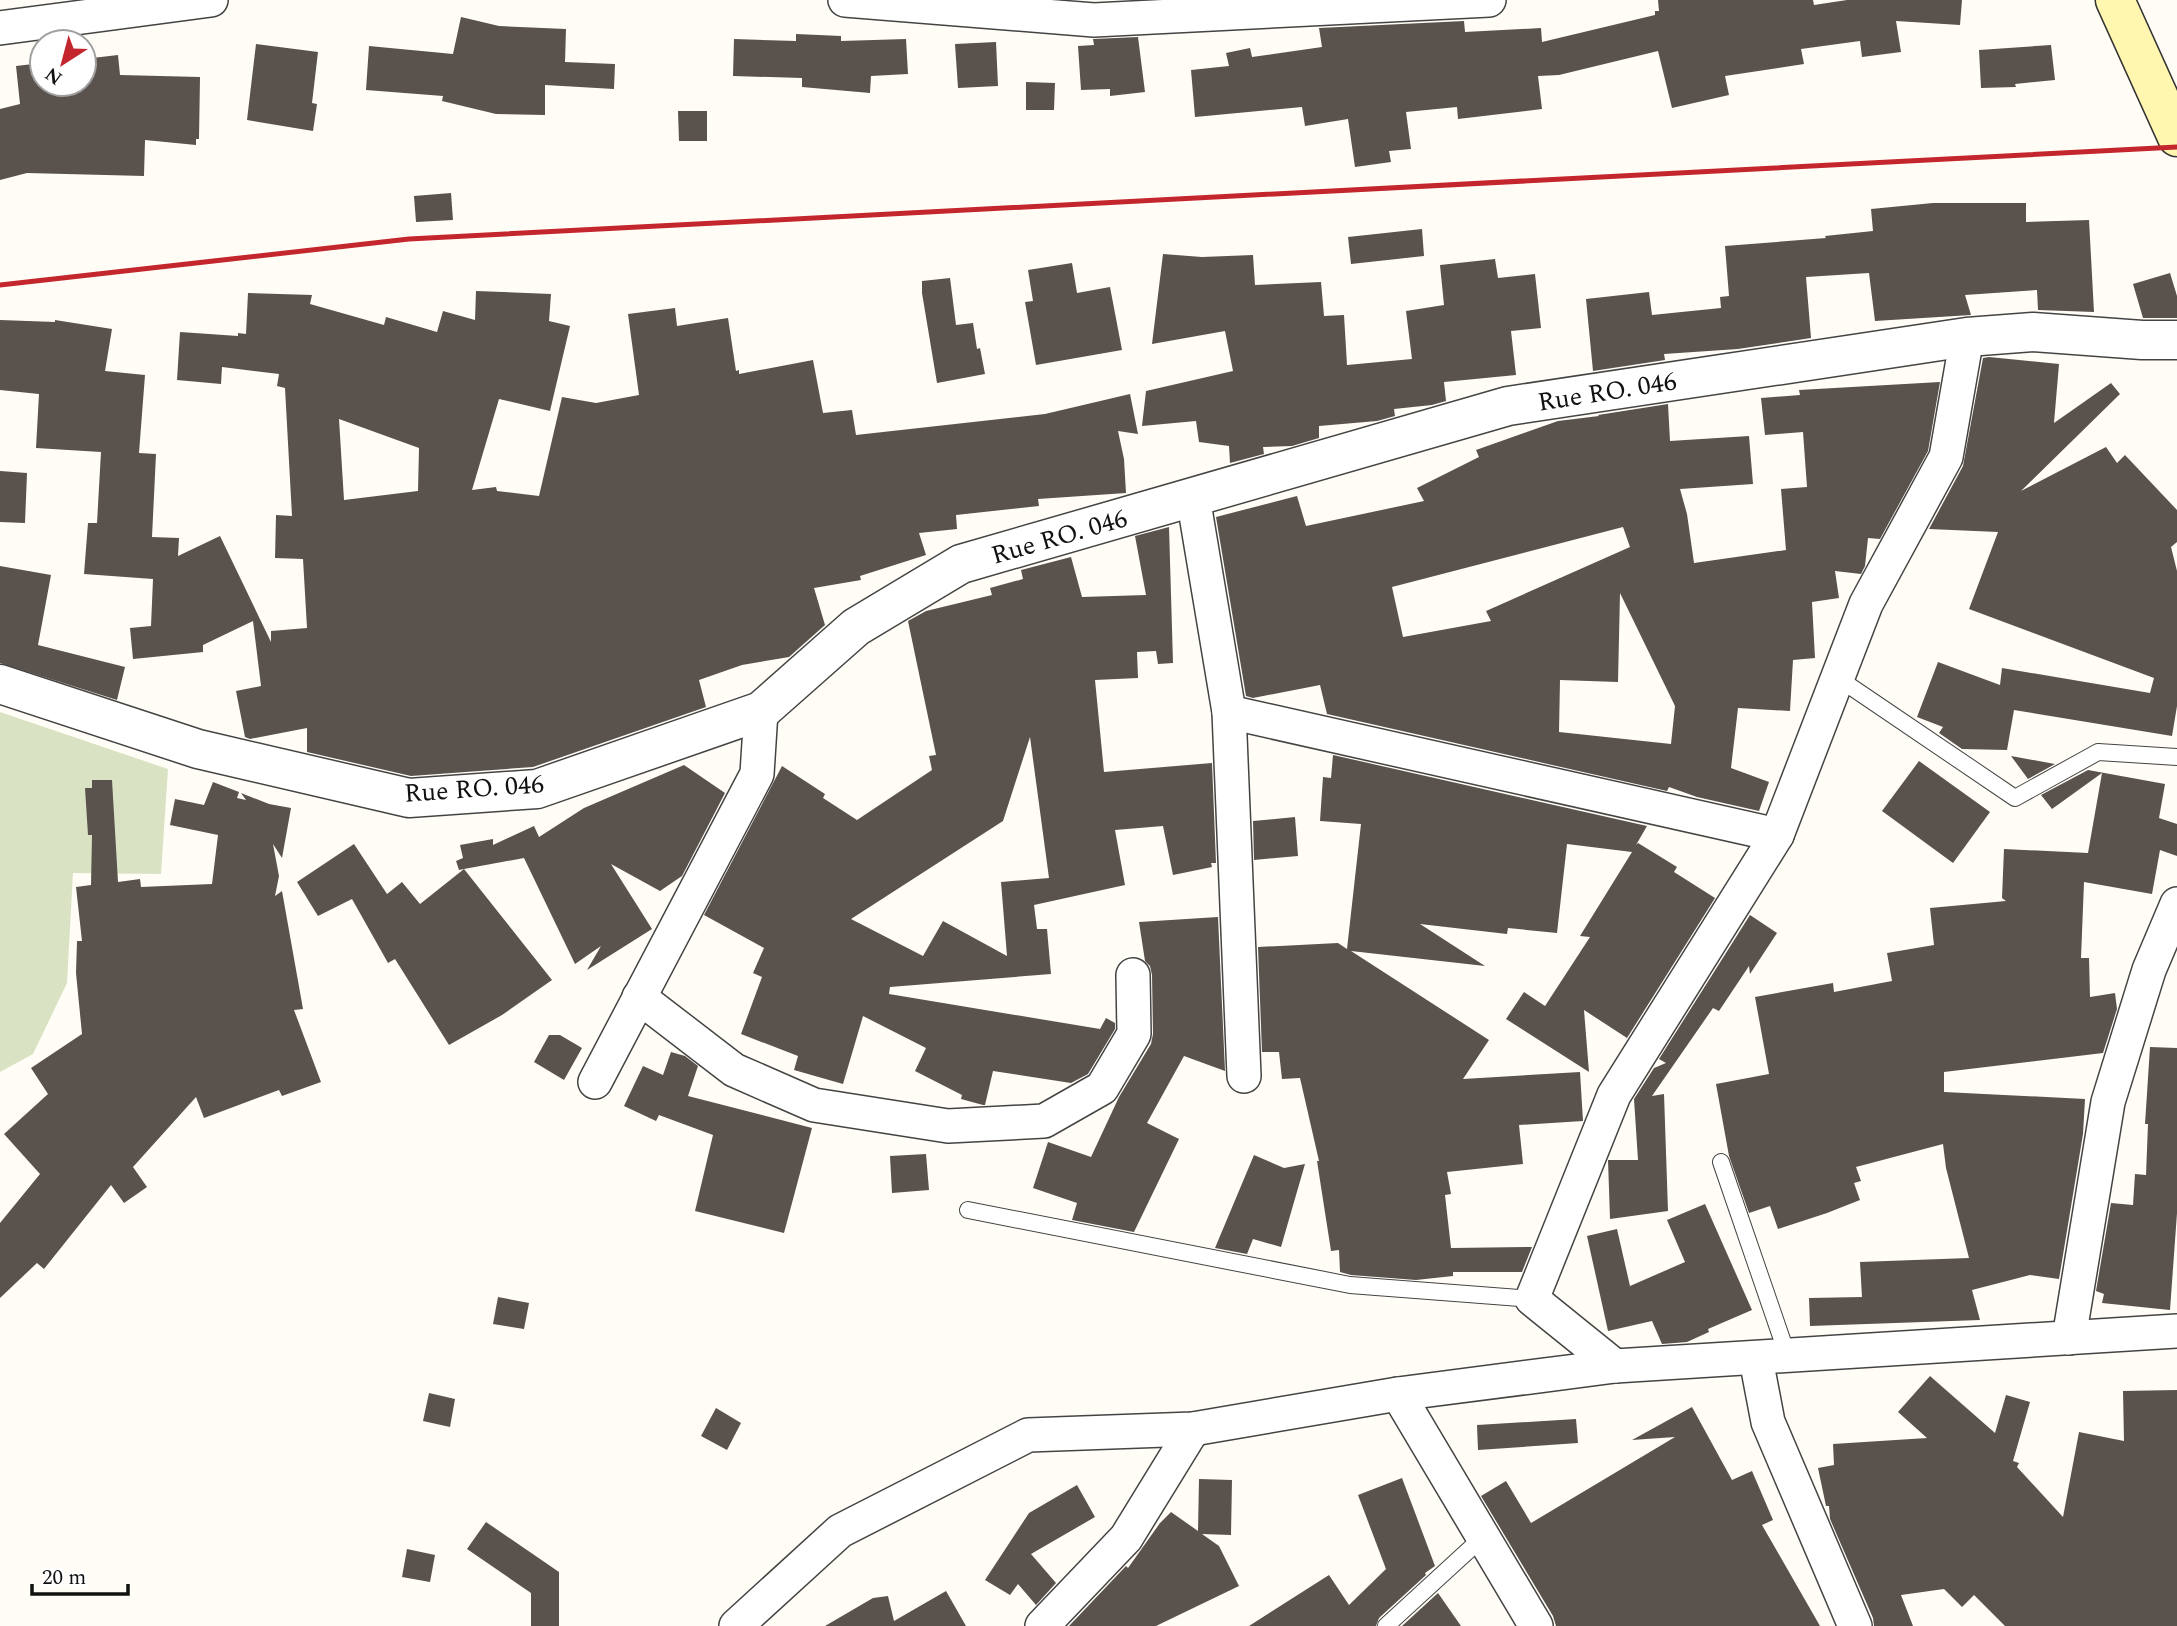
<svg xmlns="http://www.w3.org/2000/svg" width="2177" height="1626" font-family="Spectral,serif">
  <rect width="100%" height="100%" fill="#fffdf5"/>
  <polygon fill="#d9e3c4" points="0,712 168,769 161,874 73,873 67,983 33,1054 0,1072"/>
  <g fill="#5a524d" fill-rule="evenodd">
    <polygon points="1658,0 1813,0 1814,5 1847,0 1962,0 1960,25 1896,21 1901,52 1862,57 1860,41 1801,49 1804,64 1725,76 1729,95 1672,108 1658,51 1559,75 1538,76 1542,109 1458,119 1457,107 1406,112 1411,149 1389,151 1391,162 1355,167 1348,119 1305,126 1302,107 1195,117 1191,70 1229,66 1226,53 1250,48 1252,57 1322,47 1319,28 1464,21 1465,32 1541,28 1542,42 1655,15 1655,11 1659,11"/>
    <polygon points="461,17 499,26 566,29 565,62 615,64 614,89 545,85 545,115 496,114 442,101 443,96 366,90 369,46 453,54"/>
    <polygon points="796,34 841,36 841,41 906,39 908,74 871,76 870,93 802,87 802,78 733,76 734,39 796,41"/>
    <polygon points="1138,37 1145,92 1110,96 1110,89 1081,90 1078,46 1094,45 1093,39"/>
    <polygon points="996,42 998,86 958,88 955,44"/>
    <polygon points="256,44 318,52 312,103 317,104 313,131 247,120"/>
    <polygon points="2051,45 2055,80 2015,84 2016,87 1981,88 1979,50"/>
    <polygon points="118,55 120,75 200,77 199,139 196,139 196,145 145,140 144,176 27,173 0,180 0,109 20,104 16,66 42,63 42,84 84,84 84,59"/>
    <polygon points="1026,82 1055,83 1054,110 1026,110"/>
    <polygon points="678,111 707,111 707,141 679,141"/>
    <polygon points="451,193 453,220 416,222 414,196"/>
    <polygon points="1933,203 2026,203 2026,222 2089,220 2094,312 2038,310 2037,290 1965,295 1971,315 1875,321 1869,273 1806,277 1811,338 1738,349 1664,354 1665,360 1593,371 1586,299 1649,292 1652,315 1721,308 1720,297 1729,296 1725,246 1826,238 1825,236 1873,231 1871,209"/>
    <polygon points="1422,229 1424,256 1351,264 1348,237"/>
    <polygon points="1163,254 1202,257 1253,255 1255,285 1321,282 1324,316 1344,315 1347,365 1412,359 1406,311 1444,305 1440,265 1495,259 1498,278 1535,274 1541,328 1511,331 1516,375 1444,382 1446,401 1432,405 1394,409 1395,416 1377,421 1319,426 1319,438 1292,446 1263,447 1264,454 1230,463 1229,446 1199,442 1196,421 1142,426 1146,391 1233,371 1225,331 1152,344"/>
    <polygon points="1072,263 1077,293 1110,287 1122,350 1036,365 1025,302 1033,301 1028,270"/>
    <polygon points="2170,273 2177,296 2177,318 2143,318 2133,284"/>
    <polygon points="950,278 956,325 973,323 977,349 980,348 985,374 937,383 922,293 922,281"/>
    <path d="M 476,291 L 551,294 L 549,321 L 570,326 L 550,411 L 499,399 L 472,490 L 496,487 L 497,491 L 539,496 L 562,397 L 596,403 L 639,395 L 628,314 L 675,308 L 677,326 L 728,318 L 736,371 L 739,370 L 739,374 L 813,360 L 823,413 L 852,410 L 856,435 L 1045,414 L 1130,394 L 1138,434 L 1118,431 L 1124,459 L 1126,493 L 1038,499 L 1039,506 L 956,515 L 957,529 L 919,533 L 926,555 L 860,576 L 861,580 L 814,588 L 825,625 L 789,657 L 742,665 L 699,680 L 706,707 L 533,767 L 411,776 L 307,752 L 307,728 L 250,739 L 245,737 L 236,691 L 261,686 L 253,621 L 203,645 L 203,652 L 133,659 L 130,628 L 151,626 L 153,579 L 84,574 L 88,523 L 97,523 L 101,452 L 36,448 L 39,394 L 0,390 L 0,320 L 55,322 L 55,320 L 112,329 L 105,371 L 145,375 L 139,453 L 156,454 L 152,537 L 179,538 L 178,556 L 220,536 L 271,642 L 271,631 L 307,628 L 303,559 L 275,558 L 276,515 L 292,516 L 285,388 L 277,386 L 279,374 L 222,367 L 221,384 L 177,380 L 180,332 L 238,336 L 238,333 L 246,334 L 248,293 L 312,295 L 310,304 L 384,325 L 386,317 L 437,332 L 443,311 L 475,320 ZM 339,419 L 419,448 L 418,491 L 344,500 Z"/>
    <polygon points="1989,357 2059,364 2054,423 2111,383 2120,394 2021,491 2106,447 2117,463 2125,455 2177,510 2177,542 2171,547 2177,571 2177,706 2172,736 2014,710 2007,750 1962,749 1939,733 1943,727 1917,717 1938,662 2000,685 2002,668 2150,693 2154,678 1969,609 1998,532 1929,529 1963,466 1983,358"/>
    <path d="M 1940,382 L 1928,451 L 1880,539 L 1868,538 L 1865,566 L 1861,574 L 1835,571 L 1839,598 L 1812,602 L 1815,658 L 1793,660 L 1790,711 L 1738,708 L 1731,768 L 1769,782 L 1759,811 L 1697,797 L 1669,787 L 1667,791 L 1327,714 L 1320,685 L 1253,698 L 1246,696 L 1216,517 L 1297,496 L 1306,526 L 1424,501 L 1417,488 L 1479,457 L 1476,450 L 1558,421 L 1599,416 L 1598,415 L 1668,404 L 1670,441 L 1749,436 L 1753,484 L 1680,489 L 1687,514 L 1694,563 L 1786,550 L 1781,489 L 1807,487 L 1803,432 L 1765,435 L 1761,398 L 1800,395 L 1799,390 ZM 1623,527 L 1630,547 L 1486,611 L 1491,621 L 1403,637 L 1392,587 ZM 1620,593 L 1675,706 L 1671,744 L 1559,732 L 1560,680 L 1618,682 Z"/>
    <polygon points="0,471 27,473 25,523 0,522"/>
    <path d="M 1169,527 L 1173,663 L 1158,664 L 1156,651 L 1137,652 L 1138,678 L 1095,680 L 1104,772 L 1212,763 L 1216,863 L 1211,863 L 1212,867 L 1173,875 L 1163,826 L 1115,830 L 1125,885 L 1034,905 L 1037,929 L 1047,929 L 1051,974 L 890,987 L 889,994 L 1100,1029 L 1106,1018 L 1115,1023 L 1115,1029 L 1088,1074 L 1071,1083 L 993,1071 L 985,1105 L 983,1105 L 961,1099 L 962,1095 L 915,1071 L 926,1048 L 863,1016 L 843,1084 L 794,1070 L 798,1056 L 741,1034 L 762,977 L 753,973 L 764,948 L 704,915 L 782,766 L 825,794 L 823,798 L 857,820 L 932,770 L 929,756 L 936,755 L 908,621 L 926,611 L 992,595 L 990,588 L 1023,579 L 1021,570 L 1071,557 L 1082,597 L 1146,595 L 1135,536 ZM 1030,737 L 1049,878 L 1001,882 L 1007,956 L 943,921 L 923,956 L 851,919 L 1003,821 Z"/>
    <polygon points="0,566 51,575 38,645 125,667 117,700 0,663"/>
    <polygon points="1333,755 1647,826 1636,845 1638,843 1677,867 1674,872 1715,898 1627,1038 1584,1010 1589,1072 1506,1019 1524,992 1545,1006 1590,937 1580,936 1632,852 1567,844 1557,933 1508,928 1507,934 1420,924 1485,966 1351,951 1489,1040 1463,1079 1580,1072 1583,1121 1519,1125 1523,1164 1447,1172 1451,1194 1445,1195 1451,1248 1532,1247 1522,1272 1453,1272 1453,1276 1416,1280 1351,1275 1340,1272 1339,1250 1331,1251 1317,1161 1319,1161 1300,1078 1282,1079 1279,1052 1262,1052 1258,947 1338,943 1347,949 1361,824 1320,821 1323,777 1331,778"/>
    <polygon points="2011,756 2055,764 2028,779"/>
    <polygon points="1919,761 1990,812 1953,863 1882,811"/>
    <polygon points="684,765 725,793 682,876 660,891 611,864 652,929 587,970 601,946 575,964 524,858 464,869 552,980 502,1015 449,1045 395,959 388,963 352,899 318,916 297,882 354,844 387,894 402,882 420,904 464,869 459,870 456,861 463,858 460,845 493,839 493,845 534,826 539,837 584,808"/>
    <polygon points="2088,770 2165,784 2159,818 2177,824 2177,856 2160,850 2152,894 2084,882 2081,958 2089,958 2090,997 2115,993 2117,1009 2103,1053 1944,1072 1944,1092 2085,1099 2083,1134 2059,1279 2030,1275 1972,1290 1980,1320 1810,1326 1809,1298 1862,1297 1860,1262 1969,1258 1946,1168 1943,1144 1856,1167 1861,1181 1854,1183 1860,1200 1827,1213 1778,1229 1770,1206 1749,1213 1729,1156 1716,1084 1769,1074 1755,997 1833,983 1834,992 1892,981 1887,953 1934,945 1930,908 2006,901 2002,898 2004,849 2088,853 2102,773 2052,809 2041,795"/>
    <polygon points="92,780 112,780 118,882 140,879 141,887 212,884 218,835 170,825 175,799 204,805 213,782 239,792 237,798 246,800 241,793 269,804 291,808 282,858 273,844 279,876 275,896 282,891 303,1009 294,1010 321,1082 282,1096 279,1090 204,1118 196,1097 133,1167 147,1187 124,1203 111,1185 44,1269 37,1263 0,1298 0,1223 40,1174 4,1134 48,1094 31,1068 82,1034 76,973 77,941 82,941 76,887 91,885 92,835 88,835 85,788 92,788"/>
    <polygon points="1295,817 1298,856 1254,860 1253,821"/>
    <polygon points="1750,915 1777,933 1750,974 1749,966 1719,1011 1713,1008 1652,1096 1664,1094 1668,1211 1610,1219 1608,1160 1638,1160 1634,1099 1654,1068 1666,1063 1659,1059"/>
    <polygon points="1218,917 1225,1071 1184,1056 1147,1123 1179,1139 1134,1232 1072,1220 1077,1203 1033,1188 1048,1142 1091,1157 1119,1097 1151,1044 1153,1034 1152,975 1150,966 1145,961 1139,922"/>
    <polygon points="549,1035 560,1035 582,1048 564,1080 534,1062"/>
    <polygon points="2150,1047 2177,1048 2177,1213 2170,1310 2102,1303 2104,1294 2096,1291 2111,1203 2133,1205 2135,1174 2146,1175 2148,1124 2145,1124"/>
    <polygon points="671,1052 685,1056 698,1066 688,1096 812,1128 784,1233 695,1211 713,1135 659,1115 656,1121 624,1106 643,1066 663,1075"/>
    <polygon points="926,1154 929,1190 892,1193 890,1156"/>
    <polygon points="1254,1155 1284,1168 1305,1164 1281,1247 1253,1239 1247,1254 1215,1248"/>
    <polygon points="1705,1204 1752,1310 1708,1329 1709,1332 1687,1342 1662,1344 1652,1321 1608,1331 1587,1236 1617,1229 1630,1286 1685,1262 1667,1220"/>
    <polygon points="498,1297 529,1303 524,1329 493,1324"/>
    <polygon points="1930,1376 1995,1433 2006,1395 2030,1402 2013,1461 2019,1463 2017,1467 2063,1517 2079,1432 2124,1441 2123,1391 2177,1390 2177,1626 2005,1626 1974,1595 1962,1607 1944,1589 1901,1595 1913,1626 1874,1626 1873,1618 1830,1519 1829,1506 1826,1506 1818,1468 1834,1465 1833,1444 1927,1438 1898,1412"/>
    <polygon points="429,1393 455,1399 450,1427 423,1421"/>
    <polygon points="1692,1407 1732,1480 1752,1471 1773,1520 1762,1525 1820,1626 1556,1626 1553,1616 1481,1496 1506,1481 1531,1523 1675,1437 1632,1440"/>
    <polygon points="716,1408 741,1423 727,1450 701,1436"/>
    <polygon points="1576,1419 1578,1443 1478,1450 1477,1425"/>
    <polygon points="1402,1478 1435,1566 1425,1573 1426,1575 1379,1618 1376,1626 1249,1626 1329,1575 1349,1605 1386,1569 1358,1495"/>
    <polygon points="1199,1479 1232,1480 1231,1535 1202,1534 1219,1546 1239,1586 1156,1626 1069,1626 1126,1566 1128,1568 1160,1523 1171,1512 1198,1531"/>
    <polygon points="1077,1485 1095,1517 1031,1554 1056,1583 1036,1605 1018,1584 1010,1595 985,1580 1029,1513"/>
    <polygon points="486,1522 559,1572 559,1626 531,1626 531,1593 467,1549"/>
    <polygon points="407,1549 435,1555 430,1582 402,1577"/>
    <polygon points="946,1591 966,1626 825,1626 873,1598 888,1596 894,1621"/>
    <polygon points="1438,1593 1461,1626 1402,1626"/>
  </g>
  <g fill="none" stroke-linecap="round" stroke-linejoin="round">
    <g stroke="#444" stroke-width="18">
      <g id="service">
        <polyline points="1838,678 2015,798 2098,752 2177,757"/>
        <polyline points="1721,1162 1788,1357"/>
        <polyline points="968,1210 1350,1285 1532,1299"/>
        <polyline points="1386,1626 1483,1537"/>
      </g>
    </g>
    <g stroke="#444" stroke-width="36">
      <g id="minor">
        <polyline points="845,0 1094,20 1489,0"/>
        <polyline points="0,28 211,0"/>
        <polyline points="1193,497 1229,712 1244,1076"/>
        <polyline points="1229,712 1777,835"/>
        <polyline points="639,997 734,1070 814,1105 948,1126 1044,1121 1102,1088 1134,1034 1133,975"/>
        <polyline points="595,1082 757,774 761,711"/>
        <polyline points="2069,1338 2108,1102 2149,970 2177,904"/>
        <polyline points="1756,1359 1768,1422 1855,1626"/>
        <polyline points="1615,1366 1532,1299 1614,1095 1777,835 1866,604 1946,457 1967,337"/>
        <polyline points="1398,1394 1536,1626"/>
        <polyline points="736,1626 840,1531 1028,1435 1193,1429 1398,1394 1615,1366 2177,1331"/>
        <polyline points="1042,1626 1126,1538 1193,1429"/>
      </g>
    </g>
    <g stroke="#444" stroke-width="41">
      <polyline id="tertiary" points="0,684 198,749 409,798 537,789 761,711 856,627 961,564 1508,406 1967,337 2033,332 2142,340 2177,340"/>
    </g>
    <g stroke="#333" stroke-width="41">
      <polyline id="secondary" points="2115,0 2177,137"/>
    </g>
    <use href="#service" stroke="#fff" stroke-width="16"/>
    <use href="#minor" stroke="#fff" stroke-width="33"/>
    <use href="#tertiary" stroke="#fff" stroke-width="38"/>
    <use href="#secondary" stroke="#fff6b0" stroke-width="38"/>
    <polyline stroke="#c4262e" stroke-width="5" points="0,285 409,239 2177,147"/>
  </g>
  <g text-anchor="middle" stroke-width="7" stroke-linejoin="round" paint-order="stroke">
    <g font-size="26" fill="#111" stroke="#fff">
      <text transform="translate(1607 391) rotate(-9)" y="9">Rue RO. 046</text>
      <text transform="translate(1059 536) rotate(-16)" y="9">Rue RO. 046</text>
      <text transform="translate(474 788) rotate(-4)" y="9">Rue RO. 046</text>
    </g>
  </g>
  <g transform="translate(63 63) rotate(216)"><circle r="33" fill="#ffffff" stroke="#a0a0a0" stroke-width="2"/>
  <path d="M0-5L12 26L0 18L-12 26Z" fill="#c4262e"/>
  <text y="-10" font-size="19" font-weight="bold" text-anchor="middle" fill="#111111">N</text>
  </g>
  <path d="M32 1584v10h96v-10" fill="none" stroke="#111111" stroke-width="3.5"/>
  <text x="42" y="1584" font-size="21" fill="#111111" stroke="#ffffff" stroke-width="5" paint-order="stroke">20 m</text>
</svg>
